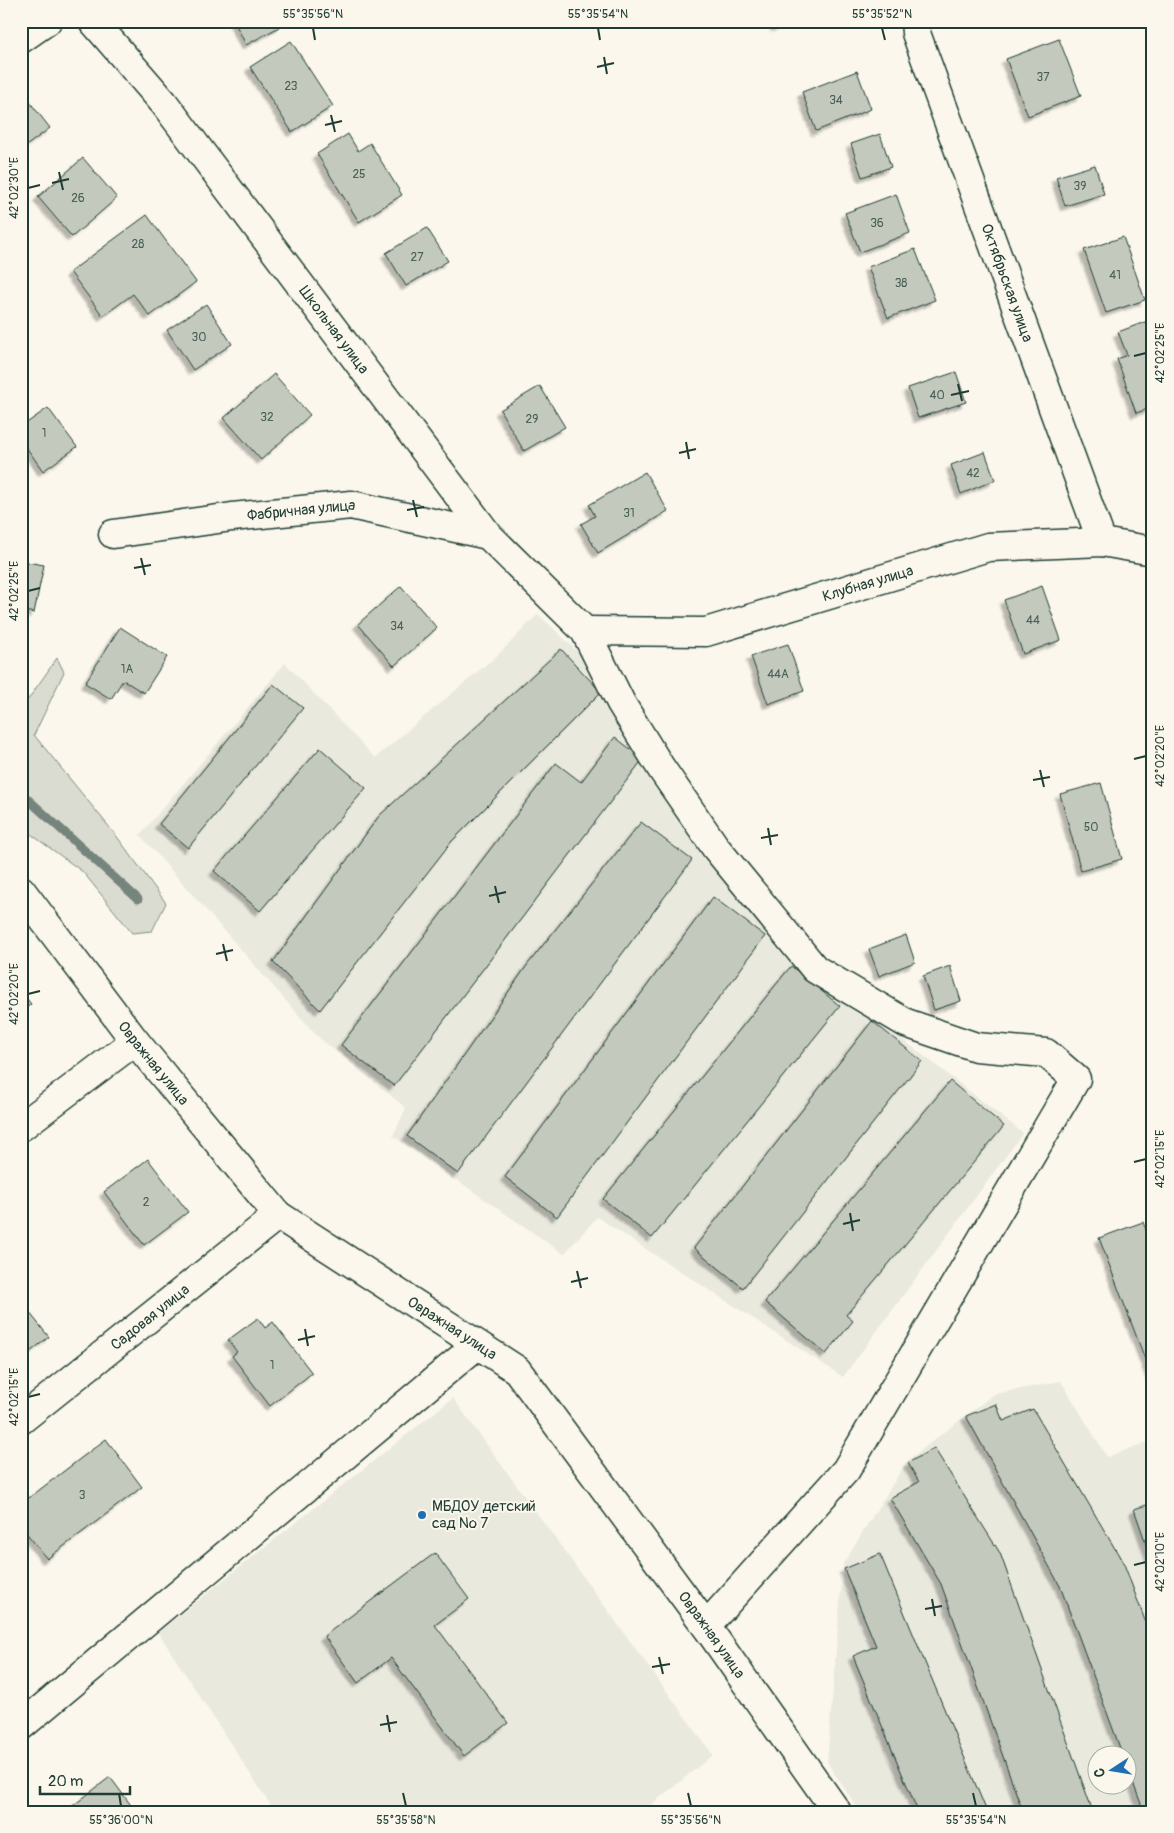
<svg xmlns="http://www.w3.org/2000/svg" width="1174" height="1833" font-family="Pangolin,sans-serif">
  <defs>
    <filter id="shadow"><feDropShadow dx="-4.5" dy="4.5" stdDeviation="1" flood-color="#0004"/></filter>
  </defs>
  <rect width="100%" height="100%" fill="#fbf7ec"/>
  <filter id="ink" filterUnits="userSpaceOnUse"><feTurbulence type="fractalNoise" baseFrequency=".02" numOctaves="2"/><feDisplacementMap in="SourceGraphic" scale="10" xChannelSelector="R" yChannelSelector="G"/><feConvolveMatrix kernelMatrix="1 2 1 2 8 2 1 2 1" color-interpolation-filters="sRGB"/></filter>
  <g filter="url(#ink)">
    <g fill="#eae9de" fill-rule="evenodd">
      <polygon points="538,614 598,671 812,969 1023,1133 843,1377 597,1217 564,1254 393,1136 406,1108 317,1036 140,835 285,663 375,758 500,653"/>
      <path d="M 1061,1381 L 1107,1457 L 1153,1440 L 1153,1812 L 860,1812 L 827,1762 L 843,1564 L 907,1461 L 994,1394 ZM 1096,1756 L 1126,1756 L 1126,1786 L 1096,1786 Z"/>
      <polygon points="453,1398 713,1755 642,1812 275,1812 158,1632"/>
    </g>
    <polygon fill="#dbdcd1" stroke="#7d8c82" points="57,658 64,672 34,735 115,834 166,903 152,931 132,933 83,872 21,827 21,705 27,701"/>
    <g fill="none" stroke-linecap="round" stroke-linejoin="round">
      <polyline stroke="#74847b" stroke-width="9" points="21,793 138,899"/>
    </g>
    <g fill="#c4c9be" stroke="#1f3d34" filter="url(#shadow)">
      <polygon points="234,21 279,21 281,26 246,45"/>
      <polygon points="773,21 792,21 776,27"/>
      <polygon points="1059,39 1081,96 1028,116 1006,59"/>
      <polygon points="291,41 333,106 292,132 250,67"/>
      <polygon points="857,71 871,109 816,131 802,92"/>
      <polygon points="29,101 50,128 22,149 21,107"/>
      <polygon points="348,134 358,151 370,143 402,195 359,222 317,154"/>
      <polygon points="880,134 891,167 862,177 851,144"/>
      <polygon points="83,158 117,198 72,237 38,197"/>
      <polygon points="1095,165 1104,194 1065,206 1056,177"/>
      <polygon points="896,194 910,233 860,252 845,213"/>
      <polygon points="147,215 196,282 150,316 133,294 103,316 70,272"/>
      <polygon points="427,228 448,261 406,286 386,253"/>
      <polygon points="1123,237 1145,300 1106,313 1084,250"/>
      <polygon points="915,249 935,300 888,318 868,267"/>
      <polygon points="206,304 232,344 193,370 167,330"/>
      <polygon points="1153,319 1153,407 1136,413 1117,359 1127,355 1118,332"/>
      <polygon points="956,372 966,402 918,418 908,388"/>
      <polygon points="274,374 310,415 261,460 224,418"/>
      <polygon points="540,386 565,427 524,451 500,410"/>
      <polygon points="48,408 77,447 43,471 21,440 21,427"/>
      <polygon points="985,452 995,480 961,494 951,465"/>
      <polygon points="645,472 668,511 598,553 581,524 595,516 589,505"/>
      <polygon points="21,561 44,565 34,613 21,610"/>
      <polygon points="401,586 437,628 394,666 358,624"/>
      <polygon points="1042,586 1061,640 1023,654 1004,600"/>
      <polygon points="120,627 167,657 144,693 123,680 111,699 85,683"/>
      <polygon points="788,644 804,691 768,704 751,656"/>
      <polygon points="561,649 601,692 452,841 320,1010 273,962 379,816"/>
      <polygon points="273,684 303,708 188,848 159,824"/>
      <polygon points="615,737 643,759 394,1086 341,1045 556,763 581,782"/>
      <polygon points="320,748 366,788 260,911 214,871"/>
      <polygon points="1101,783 1122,859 1081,871 1060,794"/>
      <polygon points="641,822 692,860 458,1174 407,1136 528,964"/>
      <polygon points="713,897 765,936 557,1217 505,1177"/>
      <polygon points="906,935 915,962 879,976 869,949"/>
      <polygon points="791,966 840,1006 652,1238 603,1199"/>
      <polygon points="950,966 961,1001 934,1010 923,976"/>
      <polygon points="21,992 31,1004 21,1012"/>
      <polygon points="872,1021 922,1061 743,1288 694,1248"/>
      <polygon points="950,1081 1004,1126 846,1315 853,1321 826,1354 765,1302"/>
      <polygon points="148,1159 188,1212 144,1245 104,1192"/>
      <polygon points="1143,1222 1153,1248 1153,1380 1099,1238"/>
      <polygon points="21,1302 49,1337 21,1359"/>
      <polygon points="258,1318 265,1328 273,1322 312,1373 270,1406 232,1356 237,1352 228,1340"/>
      <polygon points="996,1404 1003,1421 1033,1409 1124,1564 1153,1642 1153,1812 1144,1812 1126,1764 1126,1756 1123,1756 1060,1586 966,1416"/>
      <polygon points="106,1439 142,1487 47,1559 21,1526 21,1504"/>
      <polygon points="934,1448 1000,1553 1093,1812 1023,1812 941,1584 890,1498 919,1482 908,1463"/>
      <polygon points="1153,1503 1153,1564 1134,1509"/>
      <polygon points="435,1553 469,1599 435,1625 508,1723 464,1756 391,1658 358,1683 324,1636"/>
      <polygon points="880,1554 987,1812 918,1812 853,1656 876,1646 844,1569"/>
      <polygon points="110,1777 136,1812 65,1812"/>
    </g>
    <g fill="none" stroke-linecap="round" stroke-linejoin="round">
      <g stroke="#1f3d34" stroke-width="31">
        <g id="minor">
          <path id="s1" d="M 93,21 L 164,103 L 488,535 L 585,631 L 621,703 L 661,768 L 716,848 L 815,969 L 906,1023 L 976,1047 L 1046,1053 L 1076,1079 L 846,1470 L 706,1626"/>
          <path id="s2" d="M 915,21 L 916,33 L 1102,542"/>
          <polyline points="21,39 47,21"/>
          <path id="s3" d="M 113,534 L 232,517 L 351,505 L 488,535"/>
          <path id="s4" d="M 585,631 L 706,632 L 988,547 L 1102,542 L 1153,551"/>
          <path id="s5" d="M 21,890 L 135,1041 L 278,1215 L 517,1370 L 706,1626 L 837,1812"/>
          <polyline points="21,1127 135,1041"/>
          <path id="s6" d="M 21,1420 L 278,1215"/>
          <polyline points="21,1726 477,1345"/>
        </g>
      </g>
      <use href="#minor" stroke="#fbf7ec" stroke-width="28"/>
    </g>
  </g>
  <path fill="none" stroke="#1f3d34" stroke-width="2" d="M 313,28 L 315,40M 598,28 L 600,40M 882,28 L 885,40M 604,57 L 607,74M 597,67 L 614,63M 331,115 L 335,132M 325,125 L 342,121M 59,172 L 63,190M 52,183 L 69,179M 28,188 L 40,185M 1134,356 L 1146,353M 958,384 L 962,401M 951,395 L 969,391M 686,442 L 689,459M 679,453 L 696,449M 413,500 L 417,517M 407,510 L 424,507M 141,558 L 145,575M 134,568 L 151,565M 28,591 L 40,588M 1134,759 L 1146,756M 1040,770 L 1044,787M 1033,780 L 1050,777M 768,828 L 771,845M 761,838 L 778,835M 495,886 L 499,903M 489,896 L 506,892M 223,944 L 227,961M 216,954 L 233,950M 28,994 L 40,991M 1134,1162 L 1146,1159M 850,1213 L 853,1231M 843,1224 L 860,1220M 577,1271 L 581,1288M 571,1282 L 588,1278M 305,1329 L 308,1346M 298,1340 L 315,1336M 28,1397 L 40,1394M 1134,1565 L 1146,1562M 932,1599 L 935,1616M 925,1609 L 942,1606M 659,1657 L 663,1674M 652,1667 L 670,1664M 387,1715 L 390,1732M 380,1725 L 397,1722M 119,1793 L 121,1806M 403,1793 L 406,1806M 688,1793 L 691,1806M 973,1793 L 976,1806"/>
  <circle fill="#1f6fb2" stroke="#fbf7ec" stroke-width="2" cx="422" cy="1515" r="5"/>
  <g text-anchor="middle" stroke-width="4" stroke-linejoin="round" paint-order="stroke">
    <g font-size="12" fill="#486056">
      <text x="1043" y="81">37</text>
      <text x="291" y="90">23</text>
      <text x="836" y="104">34</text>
      <text x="359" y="178">25</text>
      <text x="1080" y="190">39</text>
      <text x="78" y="202">26</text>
      <text x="877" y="227">36</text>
      <text x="138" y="248">28</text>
      <text x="417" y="261">27</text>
      <text x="1115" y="279">41</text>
      <text x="901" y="287">38</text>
      <text x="199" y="341">30</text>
      <text x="937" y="399">40</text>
      <text x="267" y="421">32</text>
      <text x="532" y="423">29</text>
      <text x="44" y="437">1</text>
      <text x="973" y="477">42</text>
      <text x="629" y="517">31</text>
      <text x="1033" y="624">44</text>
      <text x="397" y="630">34</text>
      <text x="127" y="673">1А</text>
      <text x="778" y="678">44А</text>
      <text x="1091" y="831">50</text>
      <text x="146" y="1206">2</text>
      <text x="272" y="1369">1</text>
      <text x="82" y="1499">3</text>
    </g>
    <g font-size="15" fill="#1f3d34" stroke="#fbf7ec">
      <text dy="5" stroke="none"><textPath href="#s2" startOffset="278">Октябрьская улица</textPath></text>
      <text dy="5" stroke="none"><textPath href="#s1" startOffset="392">Школьная улица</textPath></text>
      <text dy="5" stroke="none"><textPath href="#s3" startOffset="190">Фабричная улица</textPath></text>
      <text dy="5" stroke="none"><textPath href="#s4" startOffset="290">Клубная улица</textPath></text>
      <text dy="5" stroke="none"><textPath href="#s5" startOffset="218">Овражная улица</textPath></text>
      <text dy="5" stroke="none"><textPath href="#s6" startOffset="165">Садовая улица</textPath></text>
      <text dy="5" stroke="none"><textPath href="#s5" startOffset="622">Овражная улица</textPath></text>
      <text dy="5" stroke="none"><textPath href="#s5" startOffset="1028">Овражная улица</textPath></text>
    </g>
    <g font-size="15" fill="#1f3d34" stroke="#fbf7ec" text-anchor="start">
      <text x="432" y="1511">МБДОУ детский<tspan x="432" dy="17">сад № 7</tspan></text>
    </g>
  </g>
  <rect width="1174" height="1833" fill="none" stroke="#fbf7ec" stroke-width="55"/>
  <g transform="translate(1112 1770) rotate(258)"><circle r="24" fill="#fbf7ec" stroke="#a3ada2"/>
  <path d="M0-4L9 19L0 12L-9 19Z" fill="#1f6fb2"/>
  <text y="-8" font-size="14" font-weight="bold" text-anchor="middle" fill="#1f3d34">С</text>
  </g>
  <path d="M40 1786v8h90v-8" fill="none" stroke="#1f3d34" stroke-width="2.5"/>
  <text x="48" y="1786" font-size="15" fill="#1f3d34" stroke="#fbf7ec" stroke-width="4" paint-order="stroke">20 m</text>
  <rect x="28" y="28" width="1118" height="1778" fill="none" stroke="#1f3d34" stroke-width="2"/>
  <g font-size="12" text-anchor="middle" fill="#1f3d34">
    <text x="313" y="18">55°35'56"N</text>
    <text x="598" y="18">55°35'54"N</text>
    <text x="882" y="18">55°35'52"N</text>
    <text transform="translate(14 188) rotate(-90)" y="4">42°02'30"E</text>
    <text transform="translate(1160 353) rotate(-90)" y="4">42°02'25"E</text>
    <text transform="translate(14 591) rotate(-90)" y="4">42°02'25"E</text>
    <text transform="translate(1160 756) rotate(-90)" y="4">42°02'20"E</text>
    <text transform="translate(14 994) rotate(-90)" y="4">42°02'20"E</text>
    <text transform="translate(1160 1159) rotate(-90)" y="4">42°02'15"E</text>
    <text transform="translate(14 1397) rotate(-90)" y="4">42°02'15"E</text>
    <text transform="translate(1160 1562) rotate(-90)" y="4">42°02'10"E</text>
    <text x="121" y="1824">55°36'00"N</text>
    <text x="406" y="1824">55°35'58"N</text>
    <text x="691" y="1824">55°35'56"N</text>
    <text x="976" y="1824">55°35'54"N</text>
  </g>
</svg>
